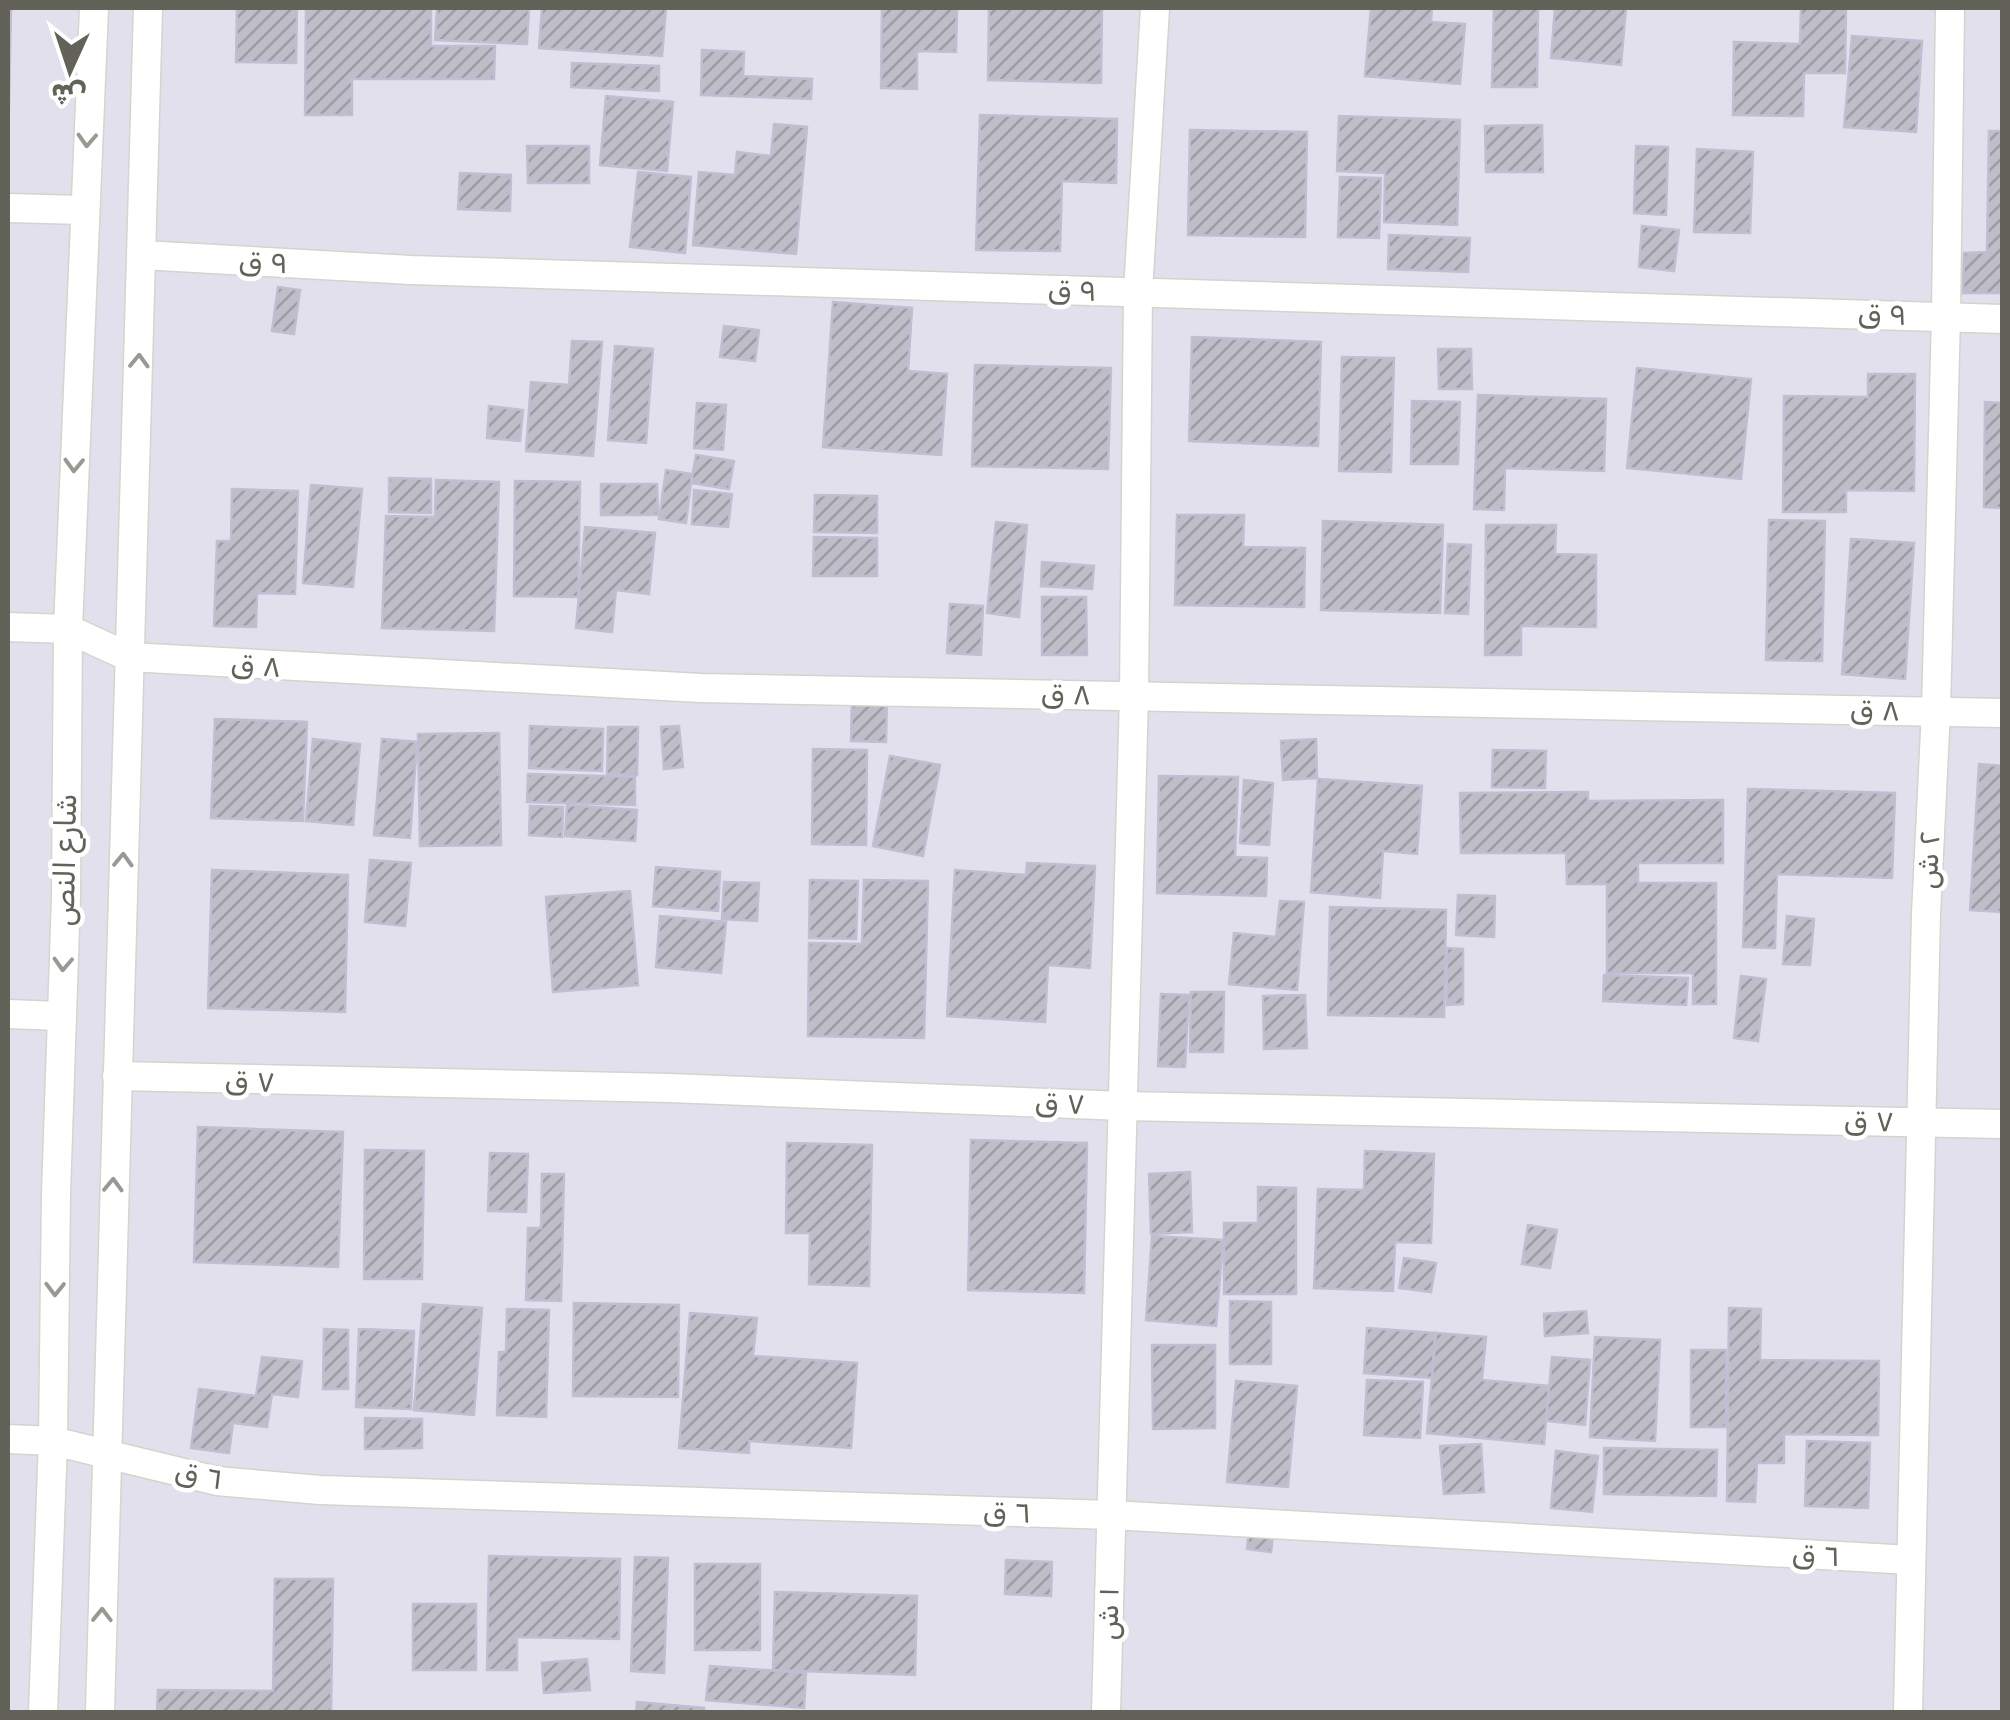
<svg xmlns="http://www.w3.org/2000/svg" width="2010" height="1720" font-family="Rubik,Vazirmatn,sans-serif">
  <defs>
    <pattern id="building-hatch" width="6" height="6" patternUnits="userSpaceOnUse" patternTransform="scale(2.5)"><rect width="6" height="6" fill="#bebdc8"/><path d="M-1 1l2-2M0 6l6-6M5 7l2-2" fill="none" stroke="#9e9da5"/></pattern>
  </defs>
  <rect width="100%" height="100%" fill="#e3e0ed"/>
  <g fill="url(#building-hatch)" stroke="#c0bed2" stroke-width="2.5">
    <polygon points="8,8 11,8 8,149"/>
    <polygon points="237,8 297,8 296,63 236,62"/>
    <polygon points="306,8 431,8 431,46 495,46 494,79 352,79 352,115 305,115"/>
    <polygon points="437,8 529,8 527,44 435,40"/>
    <polygon points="542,8 666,8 662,56 539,48"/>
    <polygon points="882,8 957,8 956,52 917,51 917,89 881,88"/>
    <polygon points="989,8 1102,8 1101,83 988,80"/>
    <polygon points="1371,8 1432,8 1431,22 1465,24 1460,84 1365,76"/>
    <polygon points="1494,8 1538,8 1537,87 1492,87"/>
    <polygon points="1555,8 1626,8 1621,65 1551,58"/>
    <polygon points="1801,8 1846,8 1845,73 1804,73 1803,116 1733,115 1734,42 1800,44"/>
    <polygon points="1852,36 1922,41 1916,132 1844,127"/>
    <polygon points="702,50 744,52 743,76 812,79 811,99 701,95"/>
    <polygon points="572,63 659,66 659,91 571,87"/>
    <polygon points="606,96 673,102 667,171 600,165"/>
    <polygon points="980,115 1117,119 1116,183 1062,181 1060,251 976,250"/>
    <polygon points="1339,116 1460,120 1457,225 1384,222 1385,173 1337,171"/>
    <polygon points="774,124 807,127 796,254 693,245 699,172 735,175 737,152 771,156"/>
    <polygon points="1542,125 1543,172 1486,172 1485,126"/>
    <polygon points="1190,130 1307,132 1305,237 1188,235"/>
    <polygon points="1989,131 2002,131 2002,293 1963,293 1964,253 1987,252"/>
    <polygon points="527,146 589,146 589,183 528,183"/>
    <polygon points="1636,146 1668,147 1666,215 1634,213"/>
    <polygon points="1697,149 1753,152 1750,233 1694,232"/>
    <polygon points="638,172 691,177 685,253 630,247"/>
    <polygon points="460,173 511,175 510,211 458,209"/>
    <polygon points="1340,177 1381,178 1379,238 1338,237"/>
    <polygon points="1642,226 1679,230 1674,271 1639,267"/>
    <polygon points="1389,235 1470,238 1468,272 1388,269"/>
    <polygon points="278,287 300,290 294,334 272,331"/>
    <polygon points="833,302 912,308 908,371 947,374 941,455 823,447"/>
    <polygon points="724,326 759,330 755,361 720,357"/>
    <polygon points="1192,337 1321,342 1318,446 1189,441"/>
    <polygon points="572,341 602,342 593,456 526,451 531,382 569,385"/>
    <polygon points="615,346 653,349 646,443 608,440"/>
    <polygon points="1438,349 1471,349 1472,389 1439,389"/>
    <polygon points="1342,357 1394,358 1391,472 1339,471"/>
    <polygon points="975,365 1111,368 1108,469 972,466"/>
    <polygon points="1637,368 1751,379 1741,479 1627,468"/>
    <polygon points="1868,374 1915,374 1914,491 1846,490 1846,512 1783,512 1784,396 1868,397"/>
    <polygon points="1478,395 1606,399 1604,471 1505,468 1504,510 1474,509"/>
    <polygon points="1412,401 1460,402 1458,464 1411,464"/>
    <polygon points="1985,402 2002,403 2002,508 1984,507"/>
    <polygon points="697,403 726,405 723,450 694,448"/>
    <polygon points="489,406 523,410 520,441 487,438"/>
    <polygon points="696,455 734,461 729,489 691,483"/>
    <polygon points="666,470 692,474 686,523 659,519"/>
    <polygon points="389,478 431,479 431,513 389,512"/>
    <polygon points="436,480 499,482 494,631 382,628 386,516 435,517"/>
    <polygon points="515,481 580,482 578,597 514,596"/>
    <polygon points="601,484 657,484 658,515 601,515"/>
    <polygon points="311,485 362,489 353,587 303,583"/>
    <polygon points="232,489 298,491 295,594 257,593 256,627 214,626 217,541 231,541"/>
    <polygon points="694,490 732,494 728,527 692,524"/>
    <polygon points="815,495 877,496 877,533 814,532"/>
    <polygon points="1177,515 1244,515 1243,547 1305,548 1304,607 1175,605"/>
    <polygon points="1769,520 1825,521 1822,661 1766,660"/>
    <polygon points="1323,521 1443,525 1440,613 1321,610"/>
    <polygon points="996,522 1027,525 1019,617 987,613"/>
    <polygon points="1486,525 1556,525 1555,554 1596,555 1596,627 1521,626 1521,655 1485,655"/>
    <polygon points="585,527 655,533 649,594 616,590 612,632 576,628"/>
    <polygon points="814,537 877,538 877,576 813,576"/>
    <polygon points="1851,539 1914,543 1905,679 1842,674"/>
    <polygon points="1448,544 1471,545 1468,614 1445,613"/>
    <polygon points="1042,562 1094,566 1092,589 1041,586"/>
    <polygon points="1042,597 1086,597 1087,655 1042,655"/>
    <polygon points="950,604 983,606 981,655 947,653"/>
    <polygon points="852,696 887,696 886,742 851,741"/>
    <polygon points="215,719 307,722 303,821 211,818"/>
    <polygon points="530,726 603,729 602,771 529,768"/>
    <polygon points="679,726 683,767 664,769 661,727"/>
    <polygon points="608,727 638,727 637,775 607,774"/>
    <polygon points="499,733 501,845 420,846 418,734"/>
    <polygon points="313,739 360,744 353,825 306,821"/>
    <polygon points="382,739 417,742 410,838 374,835"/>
    <polygon points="1316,739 1317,778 1283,780 1281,741"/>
    <polygon points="813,749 867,750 866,845 812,844"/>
    <polygon points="1493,750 1546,751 1545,788 1492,787"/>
    <polygon points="890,756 940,765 923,856 873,846"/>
    <polygon points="1979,764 2002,766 2002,912 1970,910"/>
    <polygon points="528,774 635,777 635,805 527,802"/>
    <polygon points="1159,776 1238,777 1235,857 1267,858 1266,896 1157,893"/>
    <polygon points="1318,779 1422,786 1417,854 1383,851 1380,898 1311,892"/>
    <polygon points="1244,780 1273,783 1269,845 1240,843"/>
    <polygon points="1748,789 1895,793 1892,878 1777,874 1775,948 1743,947"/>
    <polygon points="1588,792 1588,801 1723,800 1723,863 1638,863 1638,883 1716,883 1716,1004 1693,1004 1693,973 1607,973 1607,884 1567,884 1566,853 1461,853 1460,793"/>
    <polygon points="567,805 637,810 635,841 565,836"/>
    <polygon points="530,806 563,807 562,837 529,835"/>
    <polygon points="370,860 411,863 405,926 365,922"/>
    <polygon points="1027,863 1095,866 1090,968 1048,965 1045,1022 947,1016 955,870 1026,875"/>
    <polygon points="656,867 720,872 718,911 653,906"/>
    <polygon points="212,870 348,875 345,1012 208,1008"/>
    <polygon points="810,880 858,881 856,939 809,938"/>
    <polygon points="864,880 928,881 924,1038 808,1036 809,943 862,944"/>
    <polygon points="724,882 759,883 757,921 722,919"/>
    <polygon points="630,891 638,985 553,992 546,897"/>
    <polygon points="1458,895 1495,896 1494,937 1456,935"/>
    <polygon points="1280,901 1304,902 1297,990 1229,984 1234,933 1276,937"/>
    <polygon points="1330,907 1446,910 1444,1017 1328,1015"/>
    <polygon points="660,916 726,922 721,973 656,967"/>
    <polygon points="1787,916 1814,919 1810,965 1783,964"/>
    <polygon points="1447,948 1463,949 1463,1004 1447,1005"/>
    <polygon points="1604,975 1688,978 1686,1005 1603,1001"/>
    <polygon points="1741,976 1766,979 1758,1041 1734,1038"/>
    <polygon points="1191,992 1224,992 1223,1052 1190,1052"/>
    <polygon points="1161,994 1189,995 1185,1067 1158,1066"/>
    <polygon points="1305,995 1307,1048 1264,1049 1263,996"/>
    <polygon points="198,1127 343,1132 338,1267 194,1262"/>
    <polygon points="971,1140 1087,1143 1084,1293 968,1290"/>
    <polygon points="787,1143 872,1145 869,1286 809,1284 810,1233 786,1233"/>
    <polygon points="365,1150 424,1151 422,1279 364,1279"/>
    <polygon points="1365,1151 1434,1154 1431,1243 1395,1242 1393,1291 1314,1288 1318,1189 1364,1190"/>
    <polygon points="490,1153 528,1154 526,1212 488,1211"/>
    <polygon points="1190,1172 1192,1232 1151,1234 1149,1174"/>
    <polygon points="542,1174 564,1174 561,1301 526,1300 528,1228 541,1228"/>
    <polygon points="1258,1187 1296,1188 1296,1294 1224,1294 1224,1223 1258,1223"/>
    <polygon points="1528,1225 1557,1230 1550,1268 1522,1264"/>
    <polygon points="1152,1236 1223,1240 1216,1326 1146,1320"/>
    <polygon points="1404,1258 1436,1263 1431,1292 1399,1288"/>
    <polygon points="1230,1301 1271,1302 1271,1364 1230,1364"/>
    <polygon points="574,1303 679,1305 678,1397 573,1396"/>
    <polygon points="423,1304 482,1308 474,1415 414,1410"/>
    <polygon points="1729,1308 1761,1309 1760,1360 1879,1361 1878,1435 1784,1434 1784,1463 1757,1463 1755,1502 1727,1501"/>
    <polygon points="507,1309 549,1310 546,1417 497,1415 499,1352 506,1352"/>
    <polygon points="1586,1311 1588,1333 1545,1336 1544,1314"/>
    <polygon points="690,1313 757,1318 753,1356 857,1363 851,1448 749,1441 749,1453 679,1448"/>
    <polygon points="1367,1328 1435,1333 1432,1378 1364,1373"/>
    <polygon points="324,1329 348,1330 348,1389 323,1389"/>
    <polygon points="359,1329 414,1331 411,1409 356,1407"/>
    <polygon points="1436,1333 1486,1337 1482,1380 1549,1386 1544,1444 1427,1433"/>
    <polygon points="1595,1337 1660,1340 1655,1441 1590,1437"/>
    <polygon points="1152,1345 1215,1345 1215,1428 1153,1429"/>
    <rect x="1691" y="1350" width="35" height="77"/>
    <polygon points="262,1357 302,1361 298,1397 272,1394 267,1427 233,1423 229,1453 191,1448 199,1389 256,1396"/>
    <polygon points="1552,1357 1590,1360 1585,1425 1546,1421"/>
    <polygon points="1367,1380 1423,1382 1420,1438 1364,1435"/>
    <polygon points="1236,1381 1297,1386 1288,1487 1227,1482"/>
    <polygon points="365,1418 422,1419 422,1448 365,1449"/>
    <polygon points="1807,1441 1870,1443 1868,1508 1805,1506"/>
    <polygon points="1481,1444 1484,1492 1444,1494 1440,1446"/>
    <polygon points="1604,1448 1717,1450 1716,1496 1604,1494"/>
    <polygon points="1556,1451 1598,1456 1592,1512 1551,1508"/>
    <polygon points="1251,1509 1276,1511 1271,1552 1247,1549"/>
    <polygon points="489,1556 620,1559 619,1639 517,1637 517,1670 487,1670"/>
    <polygon points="635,1557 668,1558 664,1673 631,1671"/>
    <polygon points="1006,1560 1052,1562 1051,1596 1005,1594"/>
    <rect x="695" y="1564" width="65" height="86"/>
    <polygon points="275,1579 333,1579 331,1712 157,1712 158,1690 273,1691"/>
    <polygon points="775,1592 917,1596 915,1675 773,1670"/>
    <rect x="413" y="1604" width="63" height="66"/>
    <polygon points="587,1659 590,1690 544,1693 542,1663"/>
    <polygon points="710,1666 806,1673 804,1708 706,1700"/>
    <polygon points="637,1702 704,1708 704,1712 636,1712"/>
  </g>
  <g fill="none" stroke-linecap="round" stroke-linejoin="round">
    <g stroke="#d4d4cc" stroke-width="31">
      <g id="minor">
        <polyline points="8,208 83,210"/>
        <polyline points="142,255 411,270 2002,319"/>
        <polyline points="8,627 68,629 129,657 701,688 2002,713"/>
        <polyline points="8,1014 60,1016"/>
        <polyline points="117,1076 670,1088 1124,1106 2002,1124"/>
        <polyline points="8,1439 53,1441 217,1481 320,1490 1111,1515 1911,1560"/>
        <polyline points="1106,1712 1134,696 1138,292 1155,8"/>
        <polyline points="1908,1712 1926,914 1936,711 1946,316 1950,8"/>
      </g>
    </g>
    <g stroke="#d5d5cb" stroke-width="31">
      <g id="secondary">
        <polyline points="43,1712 53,1441 56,1194 66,897 68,629 94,8"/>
        <polyline points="100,1712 148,8"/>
      </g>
    </g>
    <use href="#minor" stroke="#fff" stroke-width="28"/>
    <use href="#secondary" stroke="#fff" stroke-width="28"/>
  </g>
  <defs><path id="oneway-chevron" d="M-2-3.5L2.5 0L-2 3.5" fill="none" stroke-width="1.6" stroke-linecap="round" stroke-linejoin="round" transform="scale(2.5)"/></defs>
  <g stroke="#999993">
    <use href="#oneway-chevron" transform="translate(87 140) rotate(93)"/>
    <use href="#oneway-chevron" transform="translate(139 361) rotate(-88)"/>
    <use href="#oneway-chevron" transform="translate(74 465) rotate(92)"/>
    <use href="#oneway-chevron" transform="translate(123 860) rotate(-88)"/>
    <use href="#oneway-chevron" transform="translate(63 964) rotate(93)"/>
    <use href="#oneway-chevron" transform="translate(113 1185) rotate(-88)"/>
    <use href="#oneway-chevron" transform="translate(55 1289) rotate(91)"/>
    <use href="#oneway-chevron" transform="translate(102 1615) rotate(-89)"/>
  </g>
  <g text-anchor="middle" stroke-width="9" stroke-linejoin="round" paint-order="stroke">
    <g font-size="30" fill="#626259" stroke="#fff">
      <text transform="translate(263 262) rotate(3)" y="10">٩ ق</text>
      <text transform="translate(1072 290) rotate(2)" y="10">٩ ق</text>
      <text transform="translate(1882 314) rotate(2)" y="10">٩ ق</text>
      <text transform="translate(256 665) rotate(4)" y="10">٨ ق</text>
      <text transform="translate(1066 694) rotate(1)" y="10">٨ ق</text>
      <text transform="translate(1875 710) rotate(1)" y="10">٨ ق</text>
      <text transform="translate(65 860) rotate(-89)" y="10">شارع النص</text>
      <text transform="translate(1928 860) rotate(-87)" y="10">٢ ش</text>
      <text transform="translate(250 1081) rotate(2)" y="10">٧ ق</text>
      <text transform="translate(1060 1103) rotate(2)" y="10">٧ ق</text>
      <text transform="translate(1869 1121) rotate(1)" y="10">٧ ق</text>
      <text transform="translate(199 1475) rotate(11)" y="10">٦ ق</text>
      <text transform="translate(1007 1512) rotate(1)" y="10">٦ ق</text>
      <text transform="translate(1816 1555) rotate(3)" y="10">٦ ق</text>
      <text transform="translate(1108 1614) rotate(-89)" y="10">١ ش</text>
    </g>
  </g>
  <rect width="2010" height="1720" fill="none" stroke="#626259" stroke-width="20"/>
  <g transform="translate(70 70) rotate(183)" stroke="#ffffff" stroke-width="8" paint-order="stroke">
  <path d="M0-8L18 38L0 25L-18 38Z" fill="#626259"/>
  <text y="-15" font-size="28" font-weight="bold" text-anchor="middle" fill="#626259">ش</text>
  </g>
</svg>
